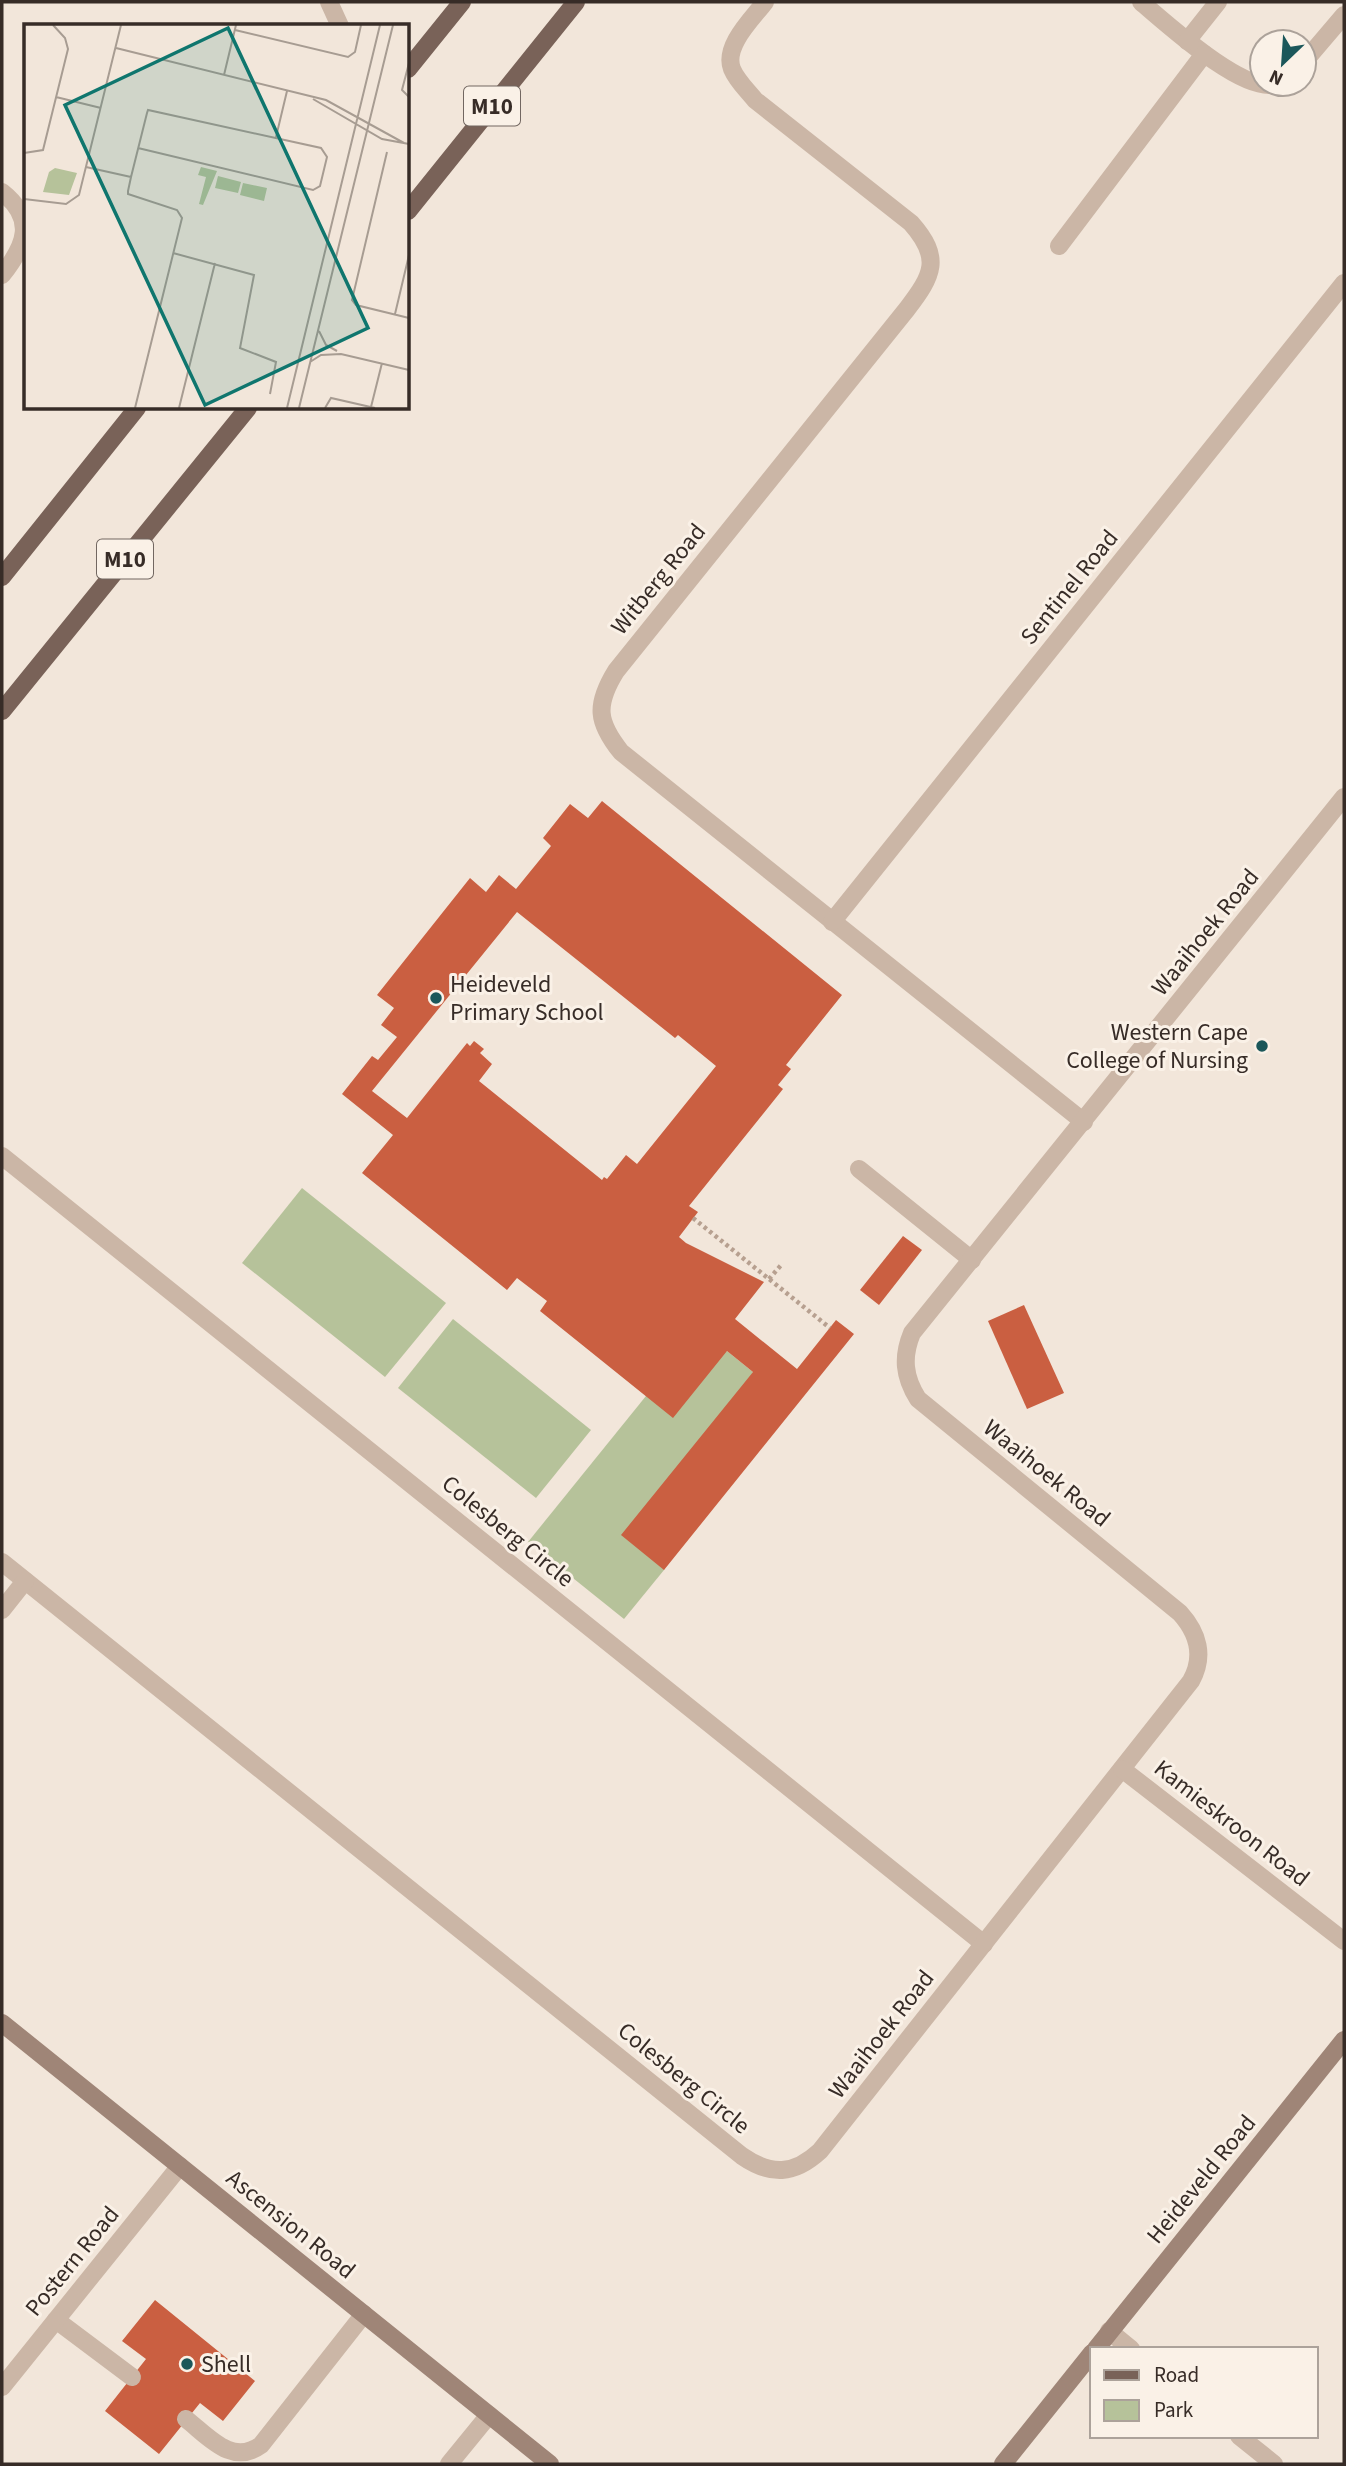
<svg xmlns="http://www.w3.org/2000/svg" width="1346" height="2466" font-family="'Source Sans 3',sans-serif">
  <rect width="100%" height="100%" fill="#f2e6da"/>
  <g fill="#b6c29a">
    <polygon points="302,1188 446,1303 385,1377 242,1263"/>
    <polygon points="453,1319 591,1430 536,1498 398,1388"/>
    <polygon points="727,1351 753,1372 664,1570 624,1619 528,1542 646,1396"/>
  </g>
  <g fill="#ca5f41" fill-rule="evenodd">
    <path d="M 602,801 L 842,995 L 786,1065 L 791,1069 L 778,1085 L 783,1089 L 689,1206 L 698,1212 L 679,1237 L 686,1243 L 764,1282 L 735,1319 L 797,1369 L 836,1320 L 854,1334 L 664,1570 L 621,1535 L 753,1372 L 727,1351 L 673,1418 L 540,1311 L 547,1301 L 517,1278 L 507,1290 L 362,1173 L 393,1135 L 342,1094 L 372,1056 L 378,1060 L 397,1037 L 381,1025 L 394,1008 L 377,995 L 470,878 L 486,892 L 499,875 L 516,889 L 551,846 L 543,838 L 570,804 L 588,818 ZM 517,912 L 675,1038 L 678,1035 L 716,1066 L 637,1164 L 626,1155 L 607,1179 L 604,1177 L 602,1180 L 479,1081 L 492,1064 L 480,1053 L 484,1049 L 474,1041 L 470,1046 L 467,1043 L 407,1118 L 372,1091 Z"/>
    <polygon points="903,1236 922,1250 879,1305 860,1290"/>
    <polygon points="1024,1305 1064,1393 1027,1409 988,1321"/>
    <polygon points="155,2300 255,2381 223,2421 200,2403 159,2454 105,2411 146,2359 122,2341"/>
  </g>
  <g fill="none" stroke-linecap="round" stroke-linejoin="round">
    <g stroke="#b7a090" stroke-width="4.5" stroke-dasharray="3.5 3.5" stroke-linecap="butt">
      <polyline points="693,1218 830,1328"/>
      <polyline points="769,1279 782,1264"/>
    </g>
    <g stroke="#cbb6a6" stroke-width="18">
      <path d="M 1141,2 C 1165,22 1244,95 1276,84"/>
      <polyline points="1187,41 1218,2"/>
      <polyline points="1304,62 1344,15"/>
      <polyline points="1059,246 1204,54"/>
      <polyline points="859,1169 972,1260"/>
      <polyline points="56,2320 132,2377"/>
      <path d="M 186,2419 C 209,2437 232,2466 261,2445 L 364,2314"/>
      <polyline points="449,2464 489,2415"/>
    </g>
    <g stroke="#cbb6a6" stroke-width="18">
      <polyline points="329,2 340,26"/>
      <path d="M 765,2 C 753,18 723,46 732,69 C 737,81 747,90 755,100 L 911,223 C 942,258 933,275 907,309 L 616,671 C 595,705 597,722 621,752 L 1084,1122"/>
      <path d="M 2,192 C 36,219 26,245 2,275"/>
      <polyline points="832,922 1344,283"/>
      <polyline points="2,1156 984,1944"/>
      <path d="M 2,1562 L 742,2156 C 771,2176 794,2175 820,2151 L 1191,1681 C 1205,1656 1198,1633 1180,1613 L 918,1399 C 904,1377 902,1357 912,1333 L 1344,797"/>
      <polyline points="2,1610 25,1581"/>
      <polyline points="1122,1769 1344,1941"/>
      <polyline points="1109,2331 1131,2349"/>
      <polyline points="2,2387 180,2166"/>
      <polyline points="1239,2436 1274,2464"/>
    </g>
    <g stroke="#9f8577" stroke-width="18">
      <polyline points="2,2023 550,2464"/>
      <polyline points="1096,2349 1344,2040"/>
      <polyline points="1003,2464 1092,2353"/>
    </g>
    <g stroke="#796258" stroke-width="18">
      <polyline points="408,69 462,2"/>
      <polyline points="408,211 576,2"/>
      <polyline points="2,577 137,408"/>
      <polyline points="2,711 248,408"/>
    </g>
  </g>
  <g fill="#1b575a" stroke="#faf1e7" stroke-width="2.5">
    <circle cx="436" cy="998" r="7"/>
    <circle cx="1262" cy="1046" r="7"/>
    <circle cx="187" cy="2364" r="7"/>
  </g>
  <g text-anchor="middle" stroke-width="6" stroke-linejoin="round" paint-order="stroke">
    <g fill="#faf1e7" stroke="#726761" stroke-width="2">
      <rect x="464" y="86.5" width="56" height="39" rx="5"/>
      <rect x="97" y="539.5" width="56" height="39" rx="5"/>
    </g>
    <g font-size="23" font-weight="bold" fill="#372c27">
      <text x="492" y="114">M10</text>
      <text x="125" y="567">M10</text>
    </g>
    <g font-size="24" fill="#372c27" stroke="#faf1e7">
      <text transform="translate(658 579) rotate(-51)" y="8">Witberg Road</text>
      <text transform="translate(1069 587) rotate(-51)" y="8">Sentinel Road</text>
      <text transform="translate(1205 932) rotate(-51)" y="8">Waaihoek Road</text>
      <text transform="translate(1047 1473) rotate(39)" y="8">Waaihoek Road</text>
      <text transform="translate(508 1531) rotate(39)" y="8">Colesberg Circle</text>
      <text transform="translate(1232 1823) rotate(38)" y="8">Kamieskroon Road</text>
      <text transform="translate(881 2034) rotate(-52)" y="8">Waaihoek Road</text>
      <text transform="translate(684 2078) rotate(39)" y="8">Colesberg Circle</text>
      <text transform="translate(1201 2179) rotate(-51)" y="8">Heideveld Road</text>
      <text transform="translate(291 2224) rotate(39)" y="8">Ascension Road</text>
      <text transform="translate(72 2261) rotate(-51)" y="8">Postern Road</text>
    </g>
    <g font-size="24" fill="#372c27" stroke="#faf1e7" text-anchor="start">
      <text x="450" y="992">Heideveld<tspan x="450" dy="28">Primary School</tspan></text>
      <text x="1248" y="1040" text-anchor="end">Western Cape<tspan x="1248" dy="28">College of Nursing</tspan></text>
      <text x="201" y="2372">Shell</text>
    </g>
  </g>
  <g transform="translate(24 24)">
    <rect width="385" height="385" fill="#f2e6da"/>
    <path d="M 177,143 L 193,147 L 179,181 L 175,180 L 182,153 L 174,151 ZM 31,144 L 53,149 L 45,171 L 19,168 L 25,148 ZM 194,152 L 217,158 L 214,169 L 191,164 ZM 219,159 L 243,164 L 240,177 L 216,171 Z" fill="#b6c29a"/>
    <path fill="none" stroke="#a79c92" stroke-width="2" d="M 211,6 L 324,33 L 331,28 L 337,1M 92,24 L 302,76 L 380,119M 385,39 L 378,66 L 385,73M 200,51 L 212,1M 32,73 L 77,84M 289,75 L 358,115 L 385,120M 252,113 L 263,67M 363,128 L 328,276 L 332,281 L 385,294M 0,129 L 19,126 L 44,25 L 41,14 L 29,1M 62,143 L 107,153M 0,175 L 42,180 L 55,171 L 97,1M 149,229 L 230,251 L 216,324 L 252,338 L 246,370M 371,290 L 385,231M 295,307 L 302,321 L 313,327M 286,338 L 297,331 L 317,330 L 385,346M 347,383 L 358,339M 111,384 L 158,194 L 153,186 L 104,170 L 104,167 L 107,153 L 123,89 L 124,86 L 297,124 L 303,133 L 296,162 L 289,166 L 114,124M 155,384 L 191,239M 263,384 L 356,1M 275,384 L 369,1M 301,384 L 307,374 L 351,384"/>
    <path fill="#0f766e" fill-opacity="0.15" stroke="#0f766e" stroke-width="3.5" d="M 204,4 L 344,304 L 181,381 L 41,81 Z"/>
    <rect width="385" height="385" fill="none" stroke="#372c27" stroke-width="3.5"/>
  </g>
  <rect width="1346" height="2466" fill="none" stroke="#372c27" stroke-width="7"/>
  <rect x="1090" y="2347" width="228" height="91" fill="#faf1e7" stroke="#aca29a" stroke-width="2"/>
  <rect x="1104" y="2370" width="35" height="10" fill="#796258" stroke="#aca29a" stroke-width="2"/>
  <text x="1154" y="2382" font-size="21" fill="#372c27">Road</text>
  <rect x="1104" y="2400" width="35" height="21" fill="#b6c29a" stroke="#aca29a" stroke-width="2"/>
  <text x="1154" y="2417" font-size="21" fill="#372c27">Park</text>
  <g transform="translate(1283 63) rotate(205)"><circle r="33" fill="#faf1e7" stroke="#aca29a" stroke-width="2"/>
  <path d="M0-5L12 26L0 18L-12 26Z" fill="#1b575a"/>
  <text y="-10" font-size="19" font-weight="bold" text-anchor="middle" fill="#372c27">N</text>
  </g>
</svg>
